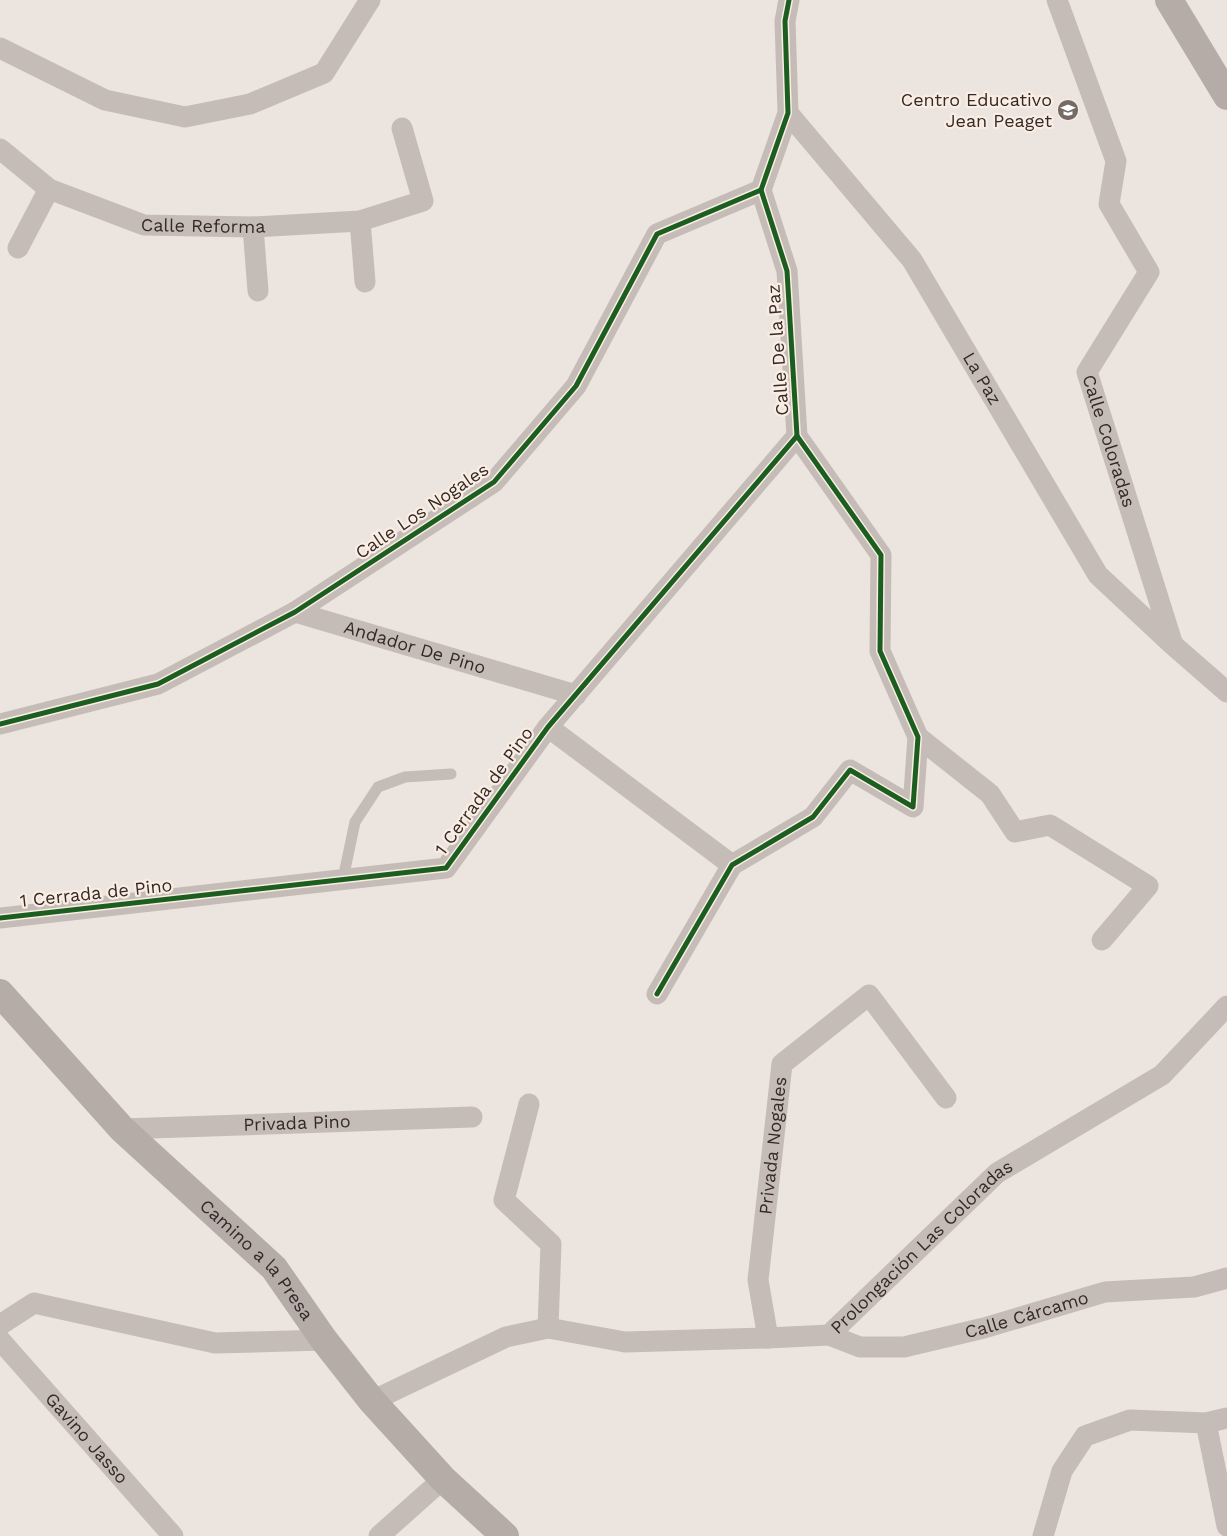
<svg xmlns="http://www.w3.org/2000/svg" width="1227" height="1536" font-family="'Work Sans',sans-serif">
  <rect width="100%" height="100%" fill="#ece4de"/>
  <g fill="none" stroke-linecap="round" stroke-linejoin="round">
    <polyline stroke="#c5bcb7" stroke-width="11" points="343,879 355,822 378,787 405,777 451,774"/>
    <g stroke="#c5bcb7" stroke-width="21">
      <path id="s1" d="M 1057,0 L 1116,161 L 1109,204 L 1149,272 L 1087,372 L 1172,642"/>
      <polyline points="0,48 105,100 185,117 250,104 324,73 370,0"/>
      <path id="s2" d="M 788,113 L 912,260 L 1098,575 L 1173,645 L 1227,692"/>
      <path id="s3" d="M 0,149 L 49,189 L 144,225 L 253,227 L 360,221 L 423,201 L 402,128"/>
      <polyline points="360,221 365,282"/>
      <polyline points="253,227 258,291"/>
      <polyline points="18,248 49,189"/>
      <path id="s4" d="M 295,612 L 576,695"/>
      <polyline points="0,724 158,684 295,612 494,482 576,386 657,234 761,190 788,113 785,21 789,0"/>
      <polyline points="548,727 732,865"/>
      <polyline points="918,737 990,794 1015,832 1050,825 1148,886 1102,940"/>
      <polyline points="0,918 446,868 548,727 797,436"/>
      <polyline points="657,994 732,865 813,817 850,770 913,807 918,737 880,651 881,555 797,436 787,271 761,190"/>
      <polyline points="529,1104 504,1200 551,1244 548,1328"/>
      <path id="s5" d="M 122,1129 L 472,1117"/>
      <polyline points="0,1325 34,1303 215,1343 324,1340"/>
      <path id="s6" d="M 829,1335 L 860,1347 L 904,1347 L 984,1328 L 1105,1292 L 1194,1287 L 1227,1278"/>
      <path id="s7" d="M 768,1338 L 758,1280 L 782,1064 L 869,995 L 946,1098"/>
      <path id="s8" d="M 0,1340 L 173,1536"/>
      <path id="s9" d="M 372,1401 L 506,1337 L 548,1328 L 625,1342 L 768,1338 L 829,1335 L 997,1173 L 1162,1075 L 1227,1006"/>
      <polyline points="1206,1423 1227,1526"/>
      <polyline points="379,1536 443,1479"/>
      <polyline points="1043,1536 1062,1471 1085,1436 1130,1420 1206,1423 1227,1418"/>
    </g>
    <g stroke="#b5aca8" stroke-width="28">
      <polyline points="1169,0 1227,96"/>
      <path id="s10" d="M 0,993 L 122,1129 L 274,1268 L 324,1340 L 372,1401 L 443,1479 L 505,1536"/>
    </g>
    <g stroke="#faeee4" stroke-width="8">
      <g id="cycleway">
        <polyline points="0,724 158,684 295,612 494,482 576,386 657,234 761,190 788,113 785,21 789,0"/>
        <polyline points="0,918 446,868 548,727 797,436"/>
        <polyline points="657,994 732,865 813,817 850,770 913,807 918,737 880,651 881,555 797,436 787,271 761,190"/>
      </g>
    </g>
    <use href="#cycleway" stroke="#1b5e20" stroke-width="5"/>
  </g>
  <defs>
    <g id="school-disc" transform="scale(1.125)"><circle r="9.5" fill="#756a66" stroke="#faeee4"/><path d="M0-5L7-2L0 1L-7-2ZM-4 1L0 2.5L4 1V4Q0 6-4 4Z" fill="#fff"/></g>
  </defs>
  <g fill-rule="evenodd">
    <use href="#school-disc" x="1068" y="110"/>
  </g>
  <g text-anchor="middle" stroke-width="4.5" stroke-linejoin="round" paint-order="stroke">
    <g font-size="18" fill="#352926" stroke="#faeee4" text-anchor="end">
      <text x="1052" y="106">Centro Educativo<tspan x="1052" dy="21">Jean Peaget</tspan></text>
    </g>
    <g font-size="18" fill="#352926" stroke="#faeee4">
      <text dy="6" stroke="none"><textPath href="#s3" startOffset="224">Calle Reforma</textPath></text>
      <text transform="translate(778 350) rotate(-94)" y="6">Calle De la Paz</text>
      <text dy="6" stroke="none"><textPath href="#s2" startOffset="330">La Paz</textPath></text>
      <text dy="6" stroke="none"><textPath href="#s1" startOffset="484">Calle Coloradas</textPath></text>
      <text transform="translate(422 511) rotate(-34)" y="6">Calle Los Nogales</text>
      <text dy="6" stroke="none"><textPath href="#s4" startOffset="125">Andador De Pino</textPath></text>
      <text transform="translate(484 791) rotate(-54)" y="6">1 Cerrada de Pino</text>
      <text transform="translate(96 893) rotate(-6)" y="6">1 Cerrada de Pino</text>
      <text dy="6" stroke="none"><textPath href="#s5" startOffset="175">Privada Pino</textPath></text>
      <text dy="6" stroke="none"><textPath href="#s7" startOffset="194">Privada Nogales</textPath></text>
      <text dy="6" stroke="none"><textPath href="#s9" startOffset="602">Prolongación Las Coloradas</textPath></text>
      <text dy="6" stroke="none"><textPath href="#s10" startOffset="371">Camino a la Presa</textPath></text>
      <text dy="6" stroke="none"><textPath href="#s6" startOffset="204">Calle Cárcamo</textPath></text>
      <text dy="6" stroke="none"><textPath href="#s8" startOffset="131">Gavino Jasso</textPath></text>
    </g>
  </g>
</svg>
